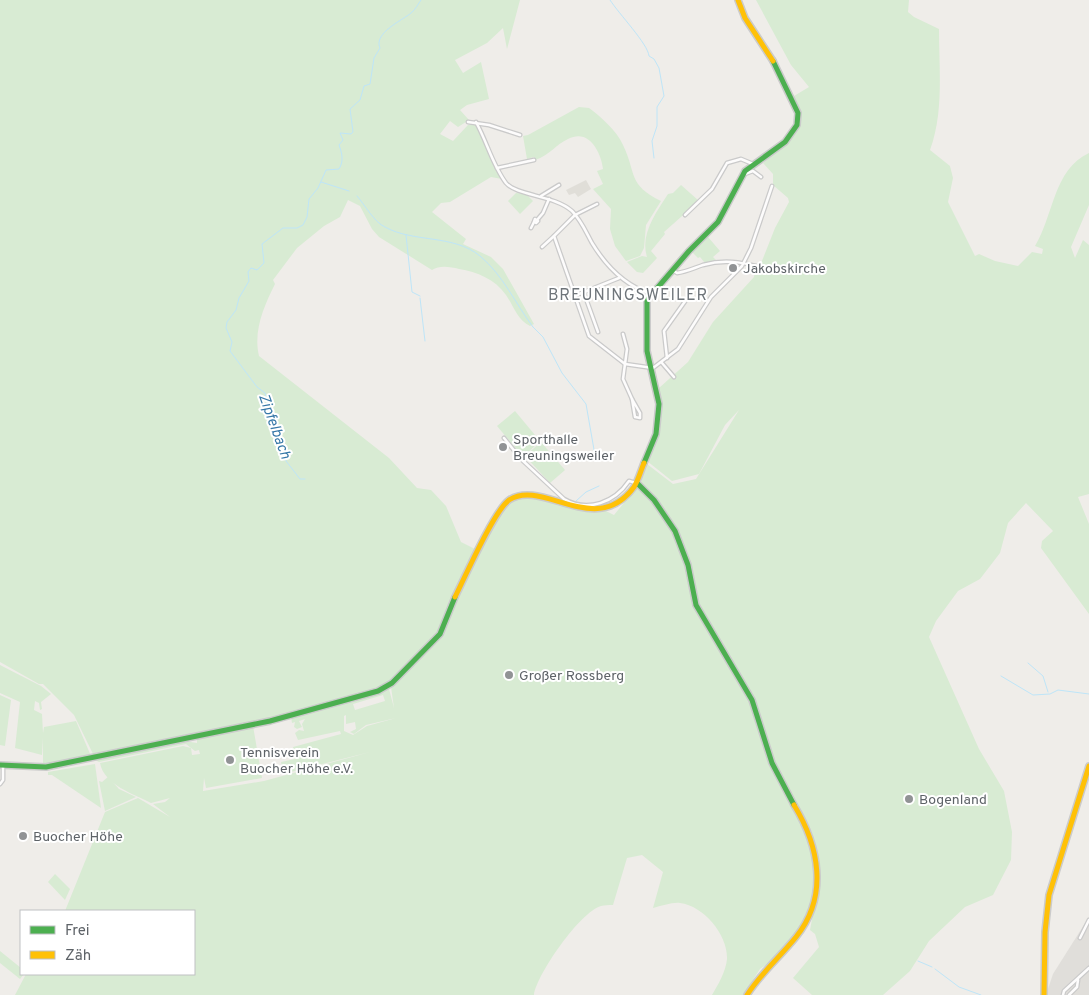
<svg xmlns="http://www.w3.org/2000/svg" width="1089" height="995" font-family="Overpass,sans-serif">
  <rect width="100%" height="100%" fill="#efede9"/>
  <polygon fill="#e0deda" points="1089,917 1089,995 1046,995 1053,974"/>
  <polygon fill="#e0ded8" points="586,180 591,189 578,197 575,193 569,195 566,190"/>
  <g fill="#d8ebd3" fill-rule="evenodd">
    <path d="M 0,0 L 520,0 L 507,49 L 503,28 L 487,43 L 455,60 L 463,73 L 481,62 L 489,99 L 467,105 L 460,110 L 469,120 L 458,127 L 450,121 L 440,134 L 453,141 L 468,125 L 475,124 L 486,143 L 502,179 L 491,177 L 450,202 L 441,203 L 432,212 L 466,239 L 463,244 L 491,257 L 503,269 L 534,324 L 530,326 C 518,321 513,305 506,295 C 495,279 477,272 459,269 C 450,267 440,265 432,270 L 379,237 L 372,229 L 360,206 L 348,200 L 340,217 L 324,226 L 297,248 L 273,280 L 275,284 C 264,306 253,331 259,356 L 389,458 L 417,488 L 431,490 L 446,506 L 461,542 L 477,550 L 437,635 L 392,680 L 378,688 L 330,704 L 256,722 L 94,756 L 74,715 L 43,684 L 39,684 L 0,662 Z"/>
    <path d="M 756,0 L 909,0 L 908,12 L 914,17 L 939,29 C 939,69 944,112 930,150 L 950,166 L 953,178 L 948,202 L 975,256 L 979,254 L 995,261 L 1018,266 L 1032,252 L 1042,254 L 1043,249 L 1035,246 C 1054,215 1053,170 1089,153 L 1089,205 L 1071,247 L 1075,258 L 1083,240 L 1089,245 L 1089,494 L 1078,497 L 1089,524 L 1089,614 L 1041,548 L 1042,541 L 1053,531 L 1026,503 L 1008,523 L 1000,553 L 980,579 L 958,591 L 936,621 L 929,637 L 979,749 L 1004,791 L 1012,832 L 1011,860 L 993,895 L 965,907 L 929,941 L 910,971 L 883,995 L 812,995 L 793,978 L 819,947 L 815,934 L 810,930 L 819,881 L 818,856 L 811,830 L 772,759 L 761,717 L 754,699 L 701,610 L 684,548 L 665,513 L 641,482 L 647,464 L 673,484 L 696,479 L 739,410 L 725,425 L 699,474 L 672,481 L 647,461 C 656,438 665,414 659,388 L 688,362 L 713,322 L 754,277 L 756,265 L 760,266 L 775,228 L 789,202 L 788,198 L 773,185 L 773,174 L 763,163 C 788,142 809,132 794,96 L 809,87 L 791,65 Z"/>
    <path d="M 579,107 L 589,108 C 601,117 617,131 623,145 C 637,174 627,184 661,201 L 646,225 L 644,248 L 640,256 L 626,261 L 615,246 L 610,229 L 611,209 L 593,189 L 603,184 L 597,171 L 603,169 C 601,152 589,128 568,139 C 555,145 550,155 535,160 L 534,157 L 527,159 L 523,136 L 528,135 Z"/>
    <path d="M 681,185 L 699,201 L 664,232 L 665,234 L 651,251 L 657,258 L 643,273 L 637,272 L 627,262 L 642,256 L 647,257 C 640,235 655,214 668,194 L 673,193 Z"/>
    <polygon points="516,193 526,194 533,201 520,214 508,201"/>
    <polygon points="708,237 720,251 713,257 716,260 705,263 700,257 698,258 692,252"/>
    <polygon points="515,411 540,441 523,457 497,426"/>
    <polygon points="541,442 565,470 550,483 525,456"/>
    <path d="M 636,488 L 640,488 L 655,503 L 680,547 L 687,563 L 694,607 L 754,709 L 769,761 L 808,834 L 814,857 L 814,893 L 812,907 L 801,931 L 779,956 L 760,969 L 743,995 L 712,995 C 718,985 726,971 727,959 C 728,935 704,906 680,903 C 673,902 661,906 653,908 L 663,872 L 642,855 L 627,858 L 613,905 C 609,905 604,905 601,906 C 580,912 537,974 534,995 L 15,995 L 26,974 L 194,974 L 194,911 L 65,911 L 105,812 L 138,798 L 170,817 L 153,804 L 165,802 L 170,798 L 151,803 C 134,794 104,785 100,763 L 183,746 L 191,748 L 192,755 L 200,754 L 199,750 L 195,751 L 186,744 L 99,762 L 95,760 L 96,758 L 178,740 L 197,743 L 197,740 L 192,738 L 253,726 L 262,778 L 206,788 L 204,778 L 203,791 L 264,781 L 370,752 L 283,774 L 281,762 L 295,759 L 293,747 L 341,734 L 340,731 L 298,740 L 295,733 L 299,730 L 304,731 L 302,724 L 305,719 L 299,721 L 302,727 L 297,729 L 294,727 L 295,722 L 292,723 L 291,717 L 389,689 L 394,708 L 391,687 L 441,636 L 477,557 L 500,512 L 511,501 L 519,497 L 544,498 L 580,509 L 602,509 L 614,515 ZM 383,695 L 385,701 L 355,710 L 353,704 ZM 346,715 L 346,724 L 355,722 L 356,729 L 350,732 L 354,734 L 366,725 L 396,718 L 367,726 L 353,735 L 344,731 L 344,716 Z"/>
    <polygon points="0,665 41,686 51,694 41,702 42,709 40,710 39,703 35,701 34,710 42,714 43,733 44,727 76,721 91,756 43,765 43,738 42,755 15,748 20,702 0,693"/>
    <polygon points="0,695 11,700 5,746 0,745"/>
    <polygon points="95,764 101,808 52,775 48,775 48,772"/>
    <polygon points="108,777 119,789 136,797 105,811 99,781 102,782"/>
    <polygon points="55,874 70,889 65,900 48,882"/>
    <polygon points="0,951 21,968 21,974 24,974 20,979 0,963"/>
  </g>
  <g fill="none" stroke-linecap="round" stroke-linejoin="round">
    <g stroke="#bee5f8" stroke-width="1">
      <path d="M 610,0 C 619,14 648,44 649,56 L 654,59 L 659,68 L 664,96 L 657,107 L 657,126 L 652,141 L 654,158"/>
      <polyline points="321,182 349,191"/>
      <path d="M 357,196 C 365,205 374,222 385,227 C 414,243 453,234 480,256 C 503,275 515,303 533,327"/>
      <polyline points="406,235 412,292 420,296"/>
      <polyline points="420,298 425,341"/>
      <polyline points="533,327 543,337 562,373 586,404 596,461"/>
      <path d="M 305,479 L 300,479 L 286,461 L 282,439 L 265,393 L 257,387 L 230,351 L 232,342 L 226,328 L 227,322 L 236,310 L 239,298 L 249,281 L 248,272 L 251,268 L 257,270 L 264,263 L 262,244 L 283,228 L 297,228 L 303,225 L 307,217 L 309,199 L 318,188 L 326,170 L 339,169 C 344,161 342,153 339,145 L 343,140 L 340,133 L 351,134 L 353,132 L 350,109 L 360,100 L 364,86 L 370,84 L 374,58 L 380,48 C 373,33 403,20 411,13 C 416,9 418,4 421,0"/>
      <polyline points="576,501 586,492 599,486"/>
      <polyline points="1028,663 1043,676 1048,692"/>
      <polyline points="1001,676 1033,695 1050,694 1058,690 1089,694"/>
      <polyline points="918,961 932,967"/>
      <polyline points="935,969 959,987 981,995"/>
    </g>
    <g stroke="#cacaca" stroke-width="5">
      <g id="street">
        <polyline points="468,122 489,125 520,135"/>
        <path d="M 476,122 C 487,142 493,166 506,183 C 517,196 554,195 572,211 C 581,220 586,232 592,243 C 606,266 626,286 651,294"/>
        <polyline points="497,168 534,160"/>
        <polyline points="742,175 753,171 761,177"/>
        <polyline points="541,196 559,185"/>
        <polyline points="597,204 575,215 554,236 589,336 625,364 653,368 678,349 711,297 742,266 751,248 772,186"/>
        <polyline points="685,215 712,189 727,163 741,159 753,164"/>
        <polygon points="535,219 538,221 536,223 534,222"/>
        <polyline points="537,220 543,213 549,199"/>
        <polyline points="531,228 534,222"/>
        <polyline points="542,247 554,236"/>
        <path d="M 674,271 L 677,273 C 686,272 694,268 703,265 C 724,259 740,262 761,267"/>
        <polyline points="584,293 598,332"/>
        <polyline points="574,296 619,278"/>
        <polyline points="623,334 627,349 623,379 632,399"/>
        <polyline points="667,358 664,331 686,300"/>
        <polyline points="662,363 674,377"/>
        <polygon points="632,399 640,413 640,418 635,417"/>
        <path d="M 504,438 L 521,459 L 564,499 C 588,513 615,502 629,481 L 636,483"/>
        <polyline points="0,784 3,780 3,765"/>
        <polyline points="1080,938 1089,920"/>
        <polyline points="1063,995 1064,991 1089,968"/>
        <polyline points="1069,995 1077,987 1078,980"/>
      </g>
    </g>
    <g stroke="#cbcbcb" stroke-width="8">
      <g id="fast">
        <polyline points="644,463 656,434 659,404 647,351 647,300 689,251 718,222 745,171 785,142 797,125 798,113 773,61"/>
        <polyline points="637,483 654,500 675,531 688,565 696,605 752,700 772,763 794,805"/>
        <polyline points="0,765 46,767 270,721 378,691 392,683 440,634 455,597"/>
      </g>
    </g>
    <g stroke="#cbcbcb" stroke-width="8">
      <g id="slow">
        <polyline points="738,0 745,18 773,61"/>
        <path d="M 455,597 C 465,577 494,511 509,500 C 543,478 596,539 634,487 C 638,481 641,470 644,463"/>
        <path d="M 747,995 C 761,973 780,957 796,937 C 829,896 819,846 794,805"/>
        <polyline points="1044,995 1045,932 1049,895 1089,766"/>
      </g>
    </g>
    <use href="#street" stroke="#fdfcfc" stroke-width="2.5"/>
    <use href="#fast" stroke="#4caf50" stroke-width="5"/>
    <use href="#slow" stroke="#ffc107" stroke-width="5"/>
  </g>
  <g fill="#919395" stroke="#fff" stroke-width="2">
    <circle cx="733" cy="268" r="5"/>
    <circle cx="503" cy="447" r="5"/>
    <circle cx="509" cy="675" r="5"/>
    <circle cx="230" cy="760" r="5"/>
    <circle cx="909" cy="799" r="5"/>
    <circle cx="23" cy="836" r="5"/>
  </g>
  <g text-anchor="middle" stroke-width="4" stroke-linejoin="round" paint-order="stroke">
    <g font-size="14" fill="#5e6368" stroke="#fff" text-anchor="start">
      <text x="743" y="273">Jakobskirche</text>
      <text x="513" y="444">Sporthalle<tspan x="513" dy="16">Breuningsweiler</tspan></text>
      <text x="519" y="680">Großer Rossberg</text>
      <text x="240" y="757">Tennisverein<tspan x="240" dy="16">Buocher Höhe e.V.</tspan></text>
      <text x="919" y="804">Bogenland</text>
      <text x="33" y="841">Buocher Höhe</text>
    </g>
    <g font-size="15" font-style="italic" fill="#3778a8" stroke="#fff">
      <text transform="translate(275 426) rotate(70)" y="5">Zipfelbach</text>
    </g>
    <g font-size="16" letter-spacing="1" fill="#6f757a" stroke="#fff">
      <text x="628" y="300">BREUNINGSWEILER</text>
    </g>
  </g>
  <rect x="20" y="910" width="175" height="65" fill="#ffffff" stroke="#bfc1c3"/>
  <rect x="30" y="926" width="25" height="8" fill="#4caf50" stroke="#bfc1c3"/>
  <text x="65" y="935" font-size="15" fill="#5e6368">Frei</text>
  <rect x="30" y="951" width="25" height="8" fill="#ffc107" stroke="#bfc1c3"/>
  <text x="65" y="960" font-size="15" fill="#5e6368">Zäh</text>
</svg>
